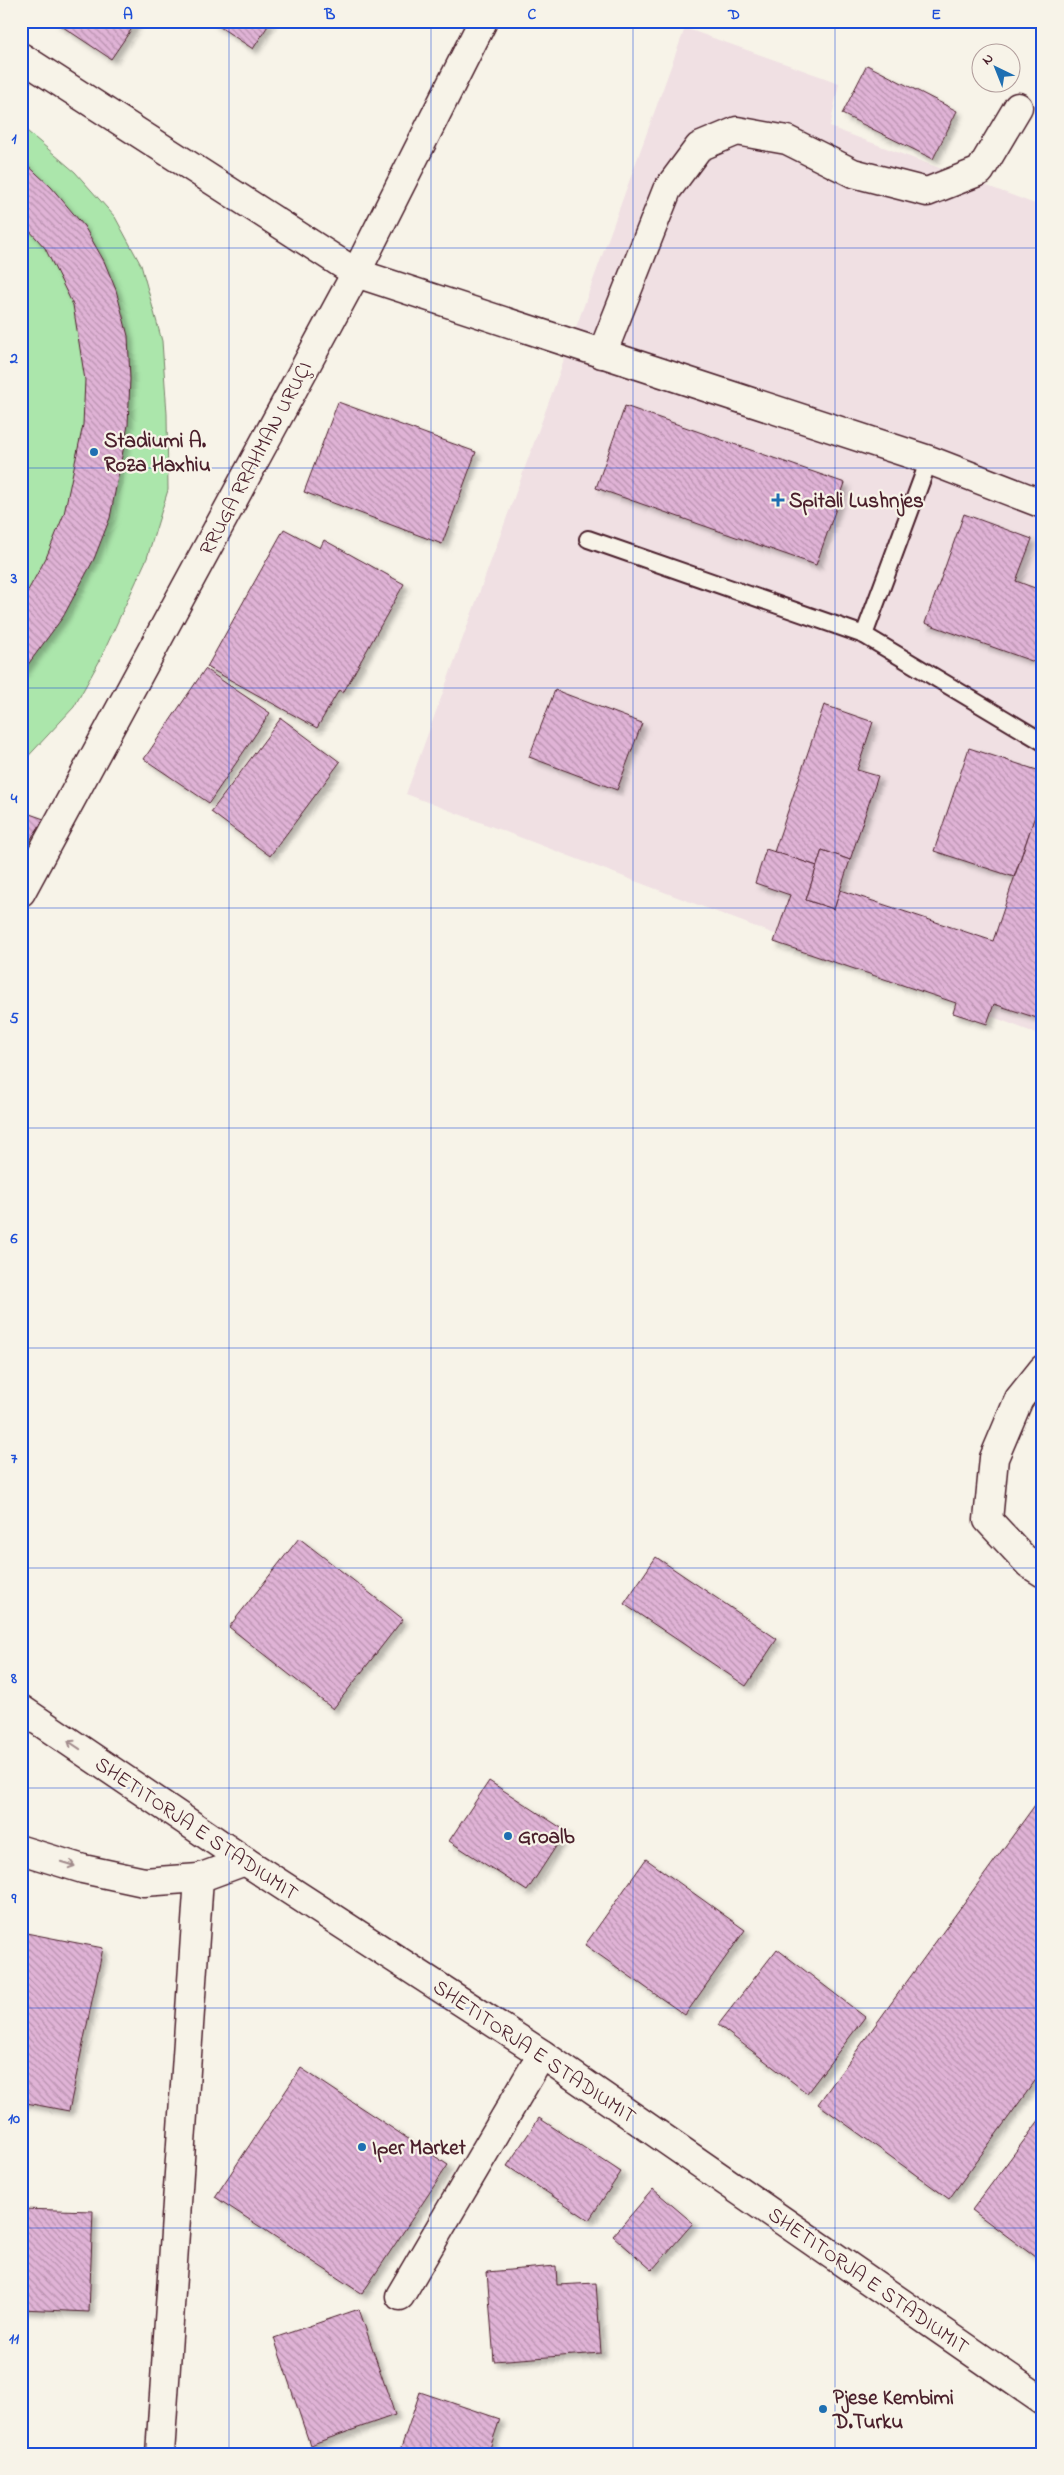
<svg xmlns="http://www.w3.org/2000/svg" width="1064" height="2475" font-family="'Indie Flower',sans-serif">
  <defs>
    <pattern id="building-back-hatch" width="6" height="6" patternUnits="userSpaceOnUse" patternTransform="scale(1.25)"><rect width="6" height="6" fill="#e0b3d6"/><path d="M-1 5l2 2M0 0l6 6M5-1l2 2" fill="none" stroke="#b891ae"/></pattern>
    <filter id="shadow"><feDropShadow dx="4.5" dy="4.5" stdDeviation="2.5" flood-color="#0004"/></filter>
  </defs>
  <rect width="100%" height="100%" fill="#f7f3e8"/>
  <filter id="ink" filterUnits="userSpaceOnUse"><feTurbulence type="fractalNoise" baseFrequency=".02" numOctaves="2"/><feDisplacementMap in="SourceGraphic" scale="10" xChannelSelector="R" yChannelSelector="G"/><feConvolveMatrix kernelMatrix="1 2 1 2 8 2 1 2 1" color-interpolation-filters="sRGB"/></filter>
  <g filter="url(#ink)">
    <polygon fill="#f0e0e3" points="685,28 839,83 830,127 1043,207 1043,1036 406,794"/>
    <polygon fill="#abe6ab" stroke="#7a826b" points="21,126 75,172 115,217 141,265 162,341 167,414 168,490 147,558 100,660 74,707 21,764"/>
    <g fill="url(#building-back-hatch)" stroke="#4a1f2b" filter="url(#shadow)">
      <polygon points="54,21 137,21 111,59"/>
      <polygon points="211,21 271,21 253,49"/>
      <polygon points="867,65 957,111 933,159 842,114"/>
      <polygon points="21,159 51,187 84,226 104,261 116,290 128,336 130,379 128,425 110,518 94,559 63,617 21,674 21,603 46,558 64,514 83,425 85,380 73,305 45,248 21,221"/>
      <polygon points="338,402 476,452 442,544 304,492"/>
      <polygon points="625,406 845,483 816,565 596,488"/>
      <polygon points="964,514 1032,539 1016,581 1043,591 1043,665 925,623"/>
      <polygon points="284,529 320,548 324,540 404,584 343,693 339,690 317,728 207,667"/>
      <polygon points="205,669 270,713 209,803 144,759"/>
      <polygon points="555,690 642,723 617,790 529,757"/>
      <polygon points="824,705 873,722 857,770 878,776 850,860 822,850 817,866 774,852"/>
      <polygon points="281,718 340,762 270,856 211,812"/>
      <polygon points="969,748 1043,772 1043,794 1014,877 934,851"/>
      <polygon points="1042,795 1043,1020 994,1004 987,1024 953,1013 956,1003 774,942 790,895 755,883 766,849 817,866 806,900 834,909 840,890 993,941"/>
      <polygon points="21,811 44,819 21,854"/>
      <polygon points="822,850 850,860 834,909 806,900"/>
      <polygon points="299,1538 403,1619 333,1709 229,1627"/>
      <polygon points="656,1557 777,1639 746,1686 624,1604"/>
      <polygon points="489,1781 566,1831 527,1891 449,1841"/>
      <polygon points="1043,1794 1043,2070 949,2199 818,2104"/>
      <polygon points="646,1859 745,1930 685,2015 585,1945"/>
      <polygon points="21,1932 103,1948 69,2111 21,2102"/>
      <polygon points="777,1949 865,2017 807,2093 718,2025"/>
      <polygon points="301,2068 448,2165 362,2294 215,2197"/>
      <polygon points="1043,2115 1043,2263 972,2210"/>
      <polygon points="539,2118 621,2172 589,2220 507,2166"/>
      <polygon points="653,2189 693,2223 652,2270 613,2236"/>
      <polygon points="21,2209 93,2211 89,2312 21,2309"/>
      <polygon points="556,2266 557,2285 596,2283 601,2353 494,2361 487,2272"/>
      <polygon points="359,2309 395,2415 310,2445 274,2338"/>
      <polygon points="420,2392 500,2419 488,2454 399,2454"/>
    </g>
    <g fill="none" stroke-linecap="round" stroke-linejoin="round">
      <g stroke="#4a1f2b" stroke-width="20">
        <g id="service">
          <polyline points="588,539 864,635 1043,742"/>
          <polyline points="864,635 929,460"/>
        </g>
      </g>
      <g stroke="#4a1f2b" stroke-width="31">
        <g id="minor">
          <polyline points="21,57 356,273 929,460 1043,504"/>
          <polyline points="602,354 667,190 699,147 737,131 787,140 853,173 927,192 980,171 1018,107"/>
          <polyline points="21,892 356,273 483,21"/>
          <polyline points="1043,1369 1019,1399 994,1458 988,1520 1029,1564 1043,1573"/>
          <polyline points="400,2296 542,2054"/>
          <polyline points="160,2454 199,1878"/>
        </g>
      </g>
      <g stroke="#4a1f2b" stroke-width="31">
        <g id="secondary">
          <polyline points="21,1709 245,1861 542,2054 1043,2401"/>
          <polyline points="21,1850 83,1869 144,1882 199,1878 245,1861"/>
        </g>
      </g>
      <use href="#service" stroke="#f7f3e8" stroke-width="16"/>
      <use href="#minor" stroke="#f7f3e8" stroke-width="28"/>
      <use href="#secondary" stroke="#f7f3e8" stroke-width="28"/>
    </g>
    <defs><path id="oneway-shaft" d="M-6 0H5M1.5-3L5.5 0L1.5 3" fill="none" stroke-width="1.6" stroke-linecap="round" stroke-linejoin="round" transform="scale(1.25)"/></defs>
    <g stroke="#a0898a">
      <use href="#oneway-shaft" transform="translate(74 1745) rotate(-146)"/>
      <use href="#oneway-shaft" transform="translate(68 1864) rotate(17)"/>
    </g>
  </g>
  <path fill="none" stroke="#1d4ed8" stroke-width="1" stroke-opacity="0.55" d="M 229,21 L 229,2454M 431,21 L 431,2454M 633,21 L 633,2454M 835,21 L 835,2454M 21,248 L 1043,248M 21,468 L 1043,468M 21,688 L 1043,688M 21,908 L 1043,908M 21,1128 L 1043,1128M 21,1348 L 1043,1348M 21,1568 L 1043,1568M 21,1788 L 1043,1788M 21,2008 L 1043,2008M 21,2228 L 1043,2228"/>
  <g fill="#1f6fb2" stroke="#f7f3e8" stroke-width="2">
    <circle cx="94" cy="452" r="5"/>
    <path d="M775.5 492.5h5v5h5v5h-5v5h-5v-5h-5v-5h5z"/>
    <circle cx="508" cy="1836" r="5"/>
    <circle cx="362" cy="2147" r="5"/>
    <circle cx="823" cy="2409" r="5"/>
  </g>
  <g text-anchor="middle" stroke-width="4.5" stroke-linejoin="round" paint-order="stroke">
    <g font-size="21" font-weight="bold" fill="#4a1f2b" stroke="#f7f3e8" text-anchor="start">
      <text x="104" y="447">Stadiumi A.<tspan x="104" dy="24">Roza Haxhiu</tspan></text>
      <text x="789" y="507">Spitali Lushnjes</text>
      <text x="518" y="1843">Groalb</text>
      <text x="372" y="2154">Iper Market</text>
      <text x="833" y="2404">Pjese Kembimi<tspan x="833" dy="24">D.Turku</tspan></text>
    </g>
    <g font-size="21" fill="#4a1f2b" stroke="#f7f3e8">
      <text transform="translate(255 458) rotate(-62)" y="7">RRUGA RRAHMAN URUÇI</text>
      <text transform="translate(197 1828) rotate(34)" y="7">SHETITORJA E STADIUMIT</text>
      <text transform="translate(535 2051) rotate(34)" y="7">SHETITORJA E STADIUMIT</text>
      <text transform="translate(869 2280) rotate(35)" y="7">SHETITORJA E STADIUMIT</text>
    </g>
  </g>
  <rect width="1064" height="2475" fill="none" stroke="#f7f3e8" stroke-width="55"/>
  <g transform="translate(996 68) rotate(317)"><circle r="24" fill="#f7f3e8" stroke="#b29e9c"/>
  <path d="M0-4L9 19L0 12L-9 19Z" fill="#1f6fb2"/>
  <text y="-8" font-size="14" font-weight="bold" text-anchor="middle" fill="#4a1f2b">N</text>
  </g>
  <rect x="28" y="28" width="1008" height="2420" fill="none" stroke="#1d4ed8" stroke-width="2"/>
  <g font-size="16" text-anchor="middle" font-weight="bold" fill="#1d4ed8">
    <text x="128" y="19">A</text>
    <text x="330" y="19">B</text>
    <text x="532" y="19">C</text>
    <text x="734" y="19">D</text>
    <text x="936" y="19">E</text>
    <text x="14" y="143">1</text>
    <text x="14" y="363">2</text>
    <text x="14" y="583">3</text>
    <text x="14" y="803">4</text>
    <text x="14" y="1023">5</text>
    <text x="14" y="1243">6</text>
    <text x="14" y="1463">7</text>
    <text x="14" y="1683">8</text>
    <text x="14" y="1903">9</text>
    <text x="14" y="2123">10</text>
    <text x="14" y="2343">11</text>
  </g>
</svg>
